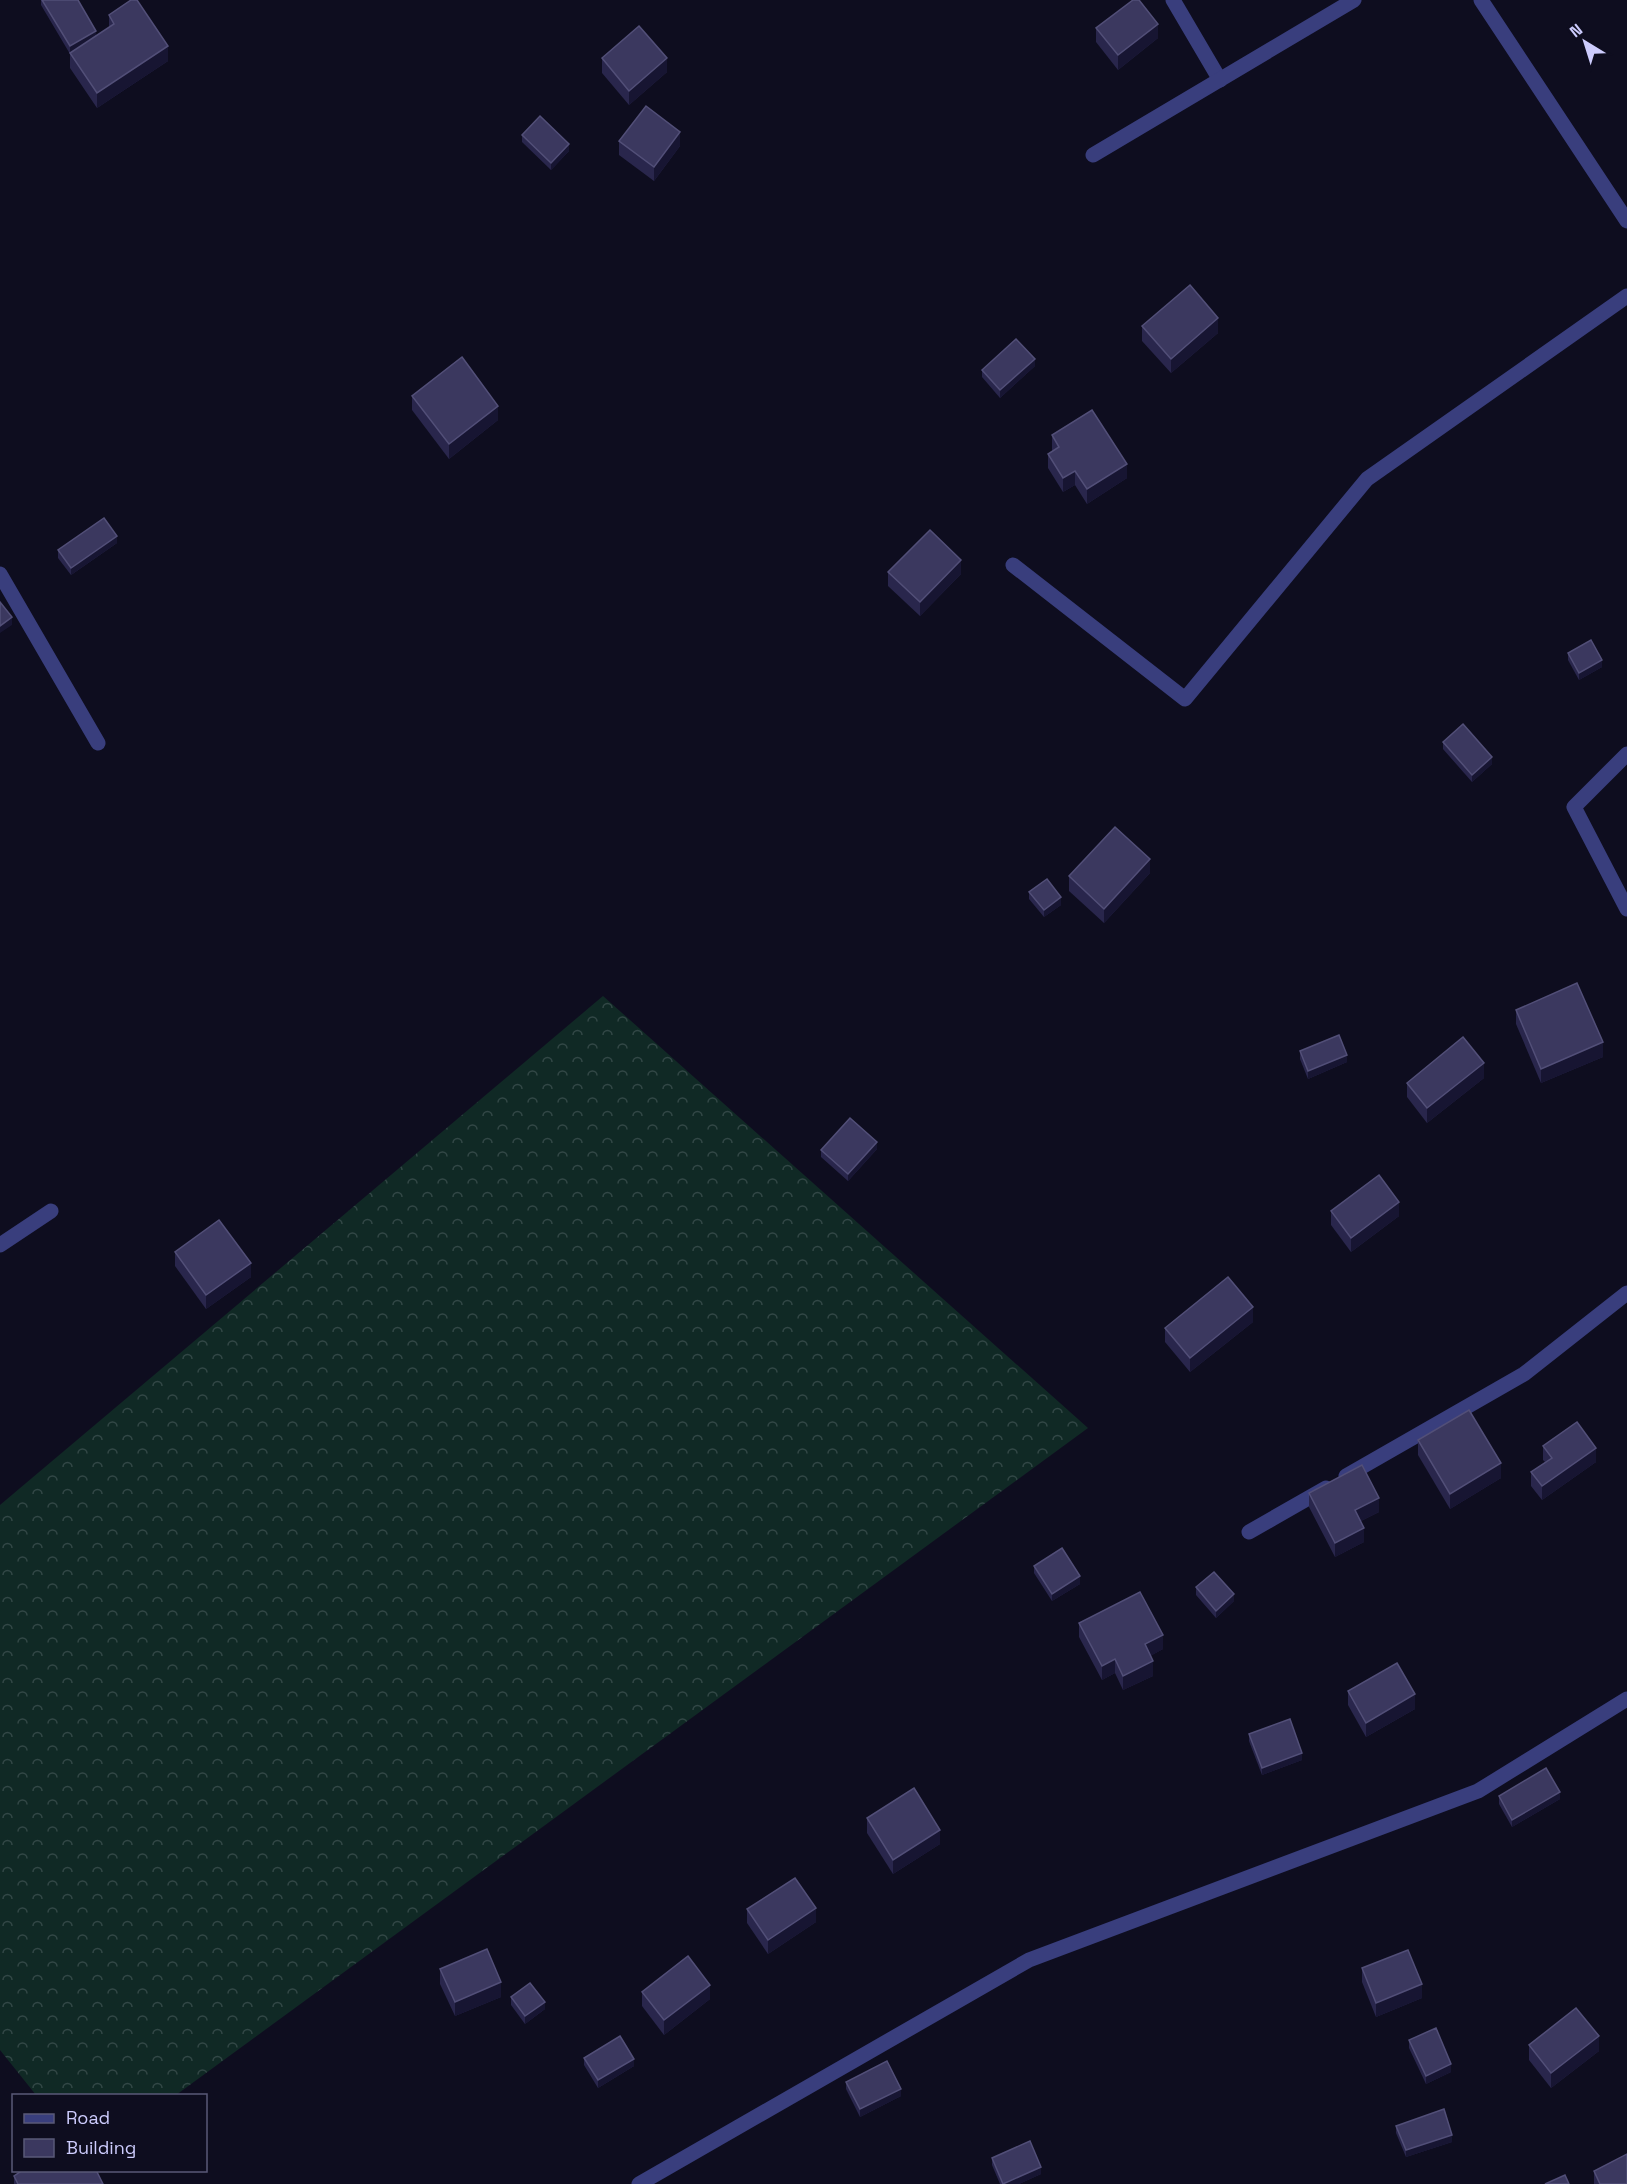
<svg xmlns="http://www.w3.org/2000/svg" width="1627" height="2184" font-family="'Space Grotesk',sans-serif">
  <defs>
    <pattern id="forest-crowns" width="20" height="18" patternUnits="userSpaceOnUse" patternTransform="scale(1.5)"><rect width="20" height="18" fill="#102925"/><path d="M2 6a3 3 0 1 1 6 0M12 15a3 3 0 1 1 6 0" fill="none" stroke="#324746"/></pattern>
  </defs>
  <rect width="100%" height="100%" fill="#0e0d1f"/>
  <polygon fill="url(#forest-crowns)" points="603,996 1088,1428 176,2095 36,2095 0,2050 0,1505"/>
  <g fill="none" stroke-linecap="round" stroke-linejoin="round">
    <g stroke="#393e7d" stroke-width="15">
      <polyline points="1173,0 1220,80"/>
      <polyline points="1481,0 1627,221"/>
      <polyline points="1093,155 1354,0"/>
      <polyline points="1013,565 1185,699 1367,479 1627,296"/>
      <polyline points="0,574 98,743"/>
      <polyline points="1627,754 1574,807 1627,909"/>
      <polyline points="0,1245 51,1211"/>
      <polyline points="1346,1476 1524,1374 1627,1293"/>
      <polyline points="1249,1532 1326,1488"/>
      <polyline points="639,2184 1029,1960 1478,1791 1627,1699"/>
    </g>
  </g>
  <g fill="#29264c">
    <polygon points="41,0 78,0 96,36 109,27 109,15 168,61 97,108 70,68 70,54 41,5"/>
    <polygon points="1096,28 1158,38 1118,70 1096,42"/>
    <polygon points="602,58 667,72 629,105 602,73"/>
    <polygon points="522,135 569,151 551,170 522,142"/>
    <polygon points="619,141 680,146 654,181 619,155"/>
    <polygon points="1142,326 1218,333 1171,373 1142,341"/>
    <polygon points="1035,366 1000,398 982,377 982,370"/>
    <polygon points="412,396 498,420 449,459 412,410"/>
    <polygon points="1052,435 1127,478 1087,504 1075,485 1063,492 1048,468 1048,454 1053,451 1052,450"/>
    <polygon points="117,543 71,575 58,558 58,550"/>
    <polygon points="888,572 961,574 920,616 888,586"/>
    <polygon points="1568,653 1602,667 1579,680 1568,660"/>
    <polygon points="1443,742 1492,764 1472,782 1443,749"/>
    <polygon points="1150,873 1104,923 1069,891 1069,876"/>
    <polygon points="1029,892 1061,905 1044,917 1029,899"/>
    <polygon points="1516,1010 1603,1057 1541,1083 1516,1024"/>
    <polygon points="1300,1051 1347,1062 1308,1079 1300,1059"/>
    <polygon points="1484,1078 1427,1123 1407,1097 1407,1083"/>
    <polygon points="877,1149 848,1181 821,1157 821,1150"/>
    <polygon points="1331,1211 1399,1216 1351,1252 1331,1225"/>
    <polygon points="175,1252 251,1277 206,1309 175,1266"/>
    <polygon points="1253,1322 1190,1372 1165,1342 1165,1328"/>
    <polygon points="1418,1440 1501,1478 1450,1509 1418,1455"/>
    <polygon points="1543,1446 1596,1462 1542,1500 1531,1486 1531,1472 1545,1462 1543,1460"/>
    <polygon points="1309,1493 1379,1512 1361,1521 1364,1542 1335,1557 1309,1507"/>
    <polygon points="1034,1566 1080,1584 1052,1601 1034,1573"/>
    <polygon points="1196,1587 1234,1601 1216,1618 1196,1595"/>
    <polygon points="1079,1623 1163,1649 1150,1656 1153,1676 1123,1690 1115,1673 1102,1680 1079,1637"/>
    <polygon points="1348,1691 1415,1709 1366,1737 1348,1705"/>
    <polygon points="1249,1734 1302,1760 1262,1775 1249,1741"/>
    <polygon points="1499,1796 1560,1799 1512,1827 1499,1804"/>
    <polygon points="867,1818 940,1844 893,1874 867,1833"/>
    <polygon points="747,1909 816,1922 768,1954 747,1923"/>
    <polygon points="1362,1968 1422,1998 1376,2017 1362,1982"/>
    <polygon points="440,1969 501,1997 455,2016 440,1984"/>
    <polygon points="642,1992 710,1999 664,2035 642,2006"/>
    <polygon points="511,1997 545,2009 525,2024 511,2005"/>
    <polygon points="1409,2040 1451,2072 1426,2084 1409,2048"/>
    <polygon points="1529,2045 1599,2051 1551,2088 1529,2060"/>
    <polygon points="584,2058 634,2066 598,2088 584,2065"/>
    <polygon points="846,2082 901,2096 860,2117 846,2089"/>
    <polygon points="1396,2126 1452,2142 1406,2157 1396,2133"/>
    <polygon points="992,2158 1041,2174 1019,2184 1000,2184 992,2165"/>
    <polygon points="1594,2171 1627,2184 1594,2184"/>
    <polygon points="14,2176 103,2184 14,2184"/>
  </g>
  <g fill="#171532">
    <polygon points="1158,24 1158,38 1118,70 1118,55"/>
    <polygon points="96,31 96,38 70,54 70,46"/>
    <polygon points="168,46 168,61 97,108 97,93"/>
    <polygon points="667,58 667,72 629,105 629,91"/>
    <polygon points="680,132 680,146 654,181 654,167"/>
    <polygon points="569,144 569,151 551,170 551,163"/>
    <polygon points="1218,318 1218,333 1171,373 1171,359"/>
    <polygon points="1035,359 1035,366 1000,398 1000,390"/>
    <polygon points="498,406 498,420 449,459 449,444"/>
    <polygon points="1127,464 1127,478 1087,504 1087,489"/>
    <polygon points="1075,471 1075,485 1063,492 1063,478"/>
    <polygon points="117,536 117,543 71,575 71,568"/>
    <polygon points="961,560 961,574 920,616 920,602"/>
    <polygon points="12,617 12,625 0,633 0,626"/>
    <polygon points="1602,660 1602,667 1579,680 1579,673"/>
    <polygon points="1492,757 1492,764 1472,782 1472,775"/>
    <polygon points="1150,859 1150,873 1104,923 1104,909"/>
    <polygon points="1061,897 1061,905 1044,917 1044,910"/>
    <polygon points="1603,1042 1603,1057 1541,1083 1541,1069"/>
    <polygon points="1347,1055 1347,1062 1308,1079 1308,1071"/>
    <polygon points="1484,1063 1484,1078 1427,1123 1427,1108"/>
    <polygon points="877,1142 877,1149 848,1181 848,1174"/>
    <polygon points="1399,1202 1399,1216 1351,1252 1351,1238"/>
    <polygon points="251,1263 251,1277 206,1309 206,1295"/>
    <polygon points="1253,1307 1253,1322 1190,1372 1190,1358"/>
    <polygon points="1596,1448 1596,1462 1542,1500 1542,1486"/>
    <polygon points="1501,1463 1501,1478 1450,1509 1450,1494"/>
    <polygon points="1379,1498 1379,1512 1355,1524 1355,1510"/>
    <polygon points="1364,1528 1364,1542 1335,1557 1335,1543"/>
    <polygon points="1080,1576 1080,1584 1052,1601 1052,1594"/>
    <polygon points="1234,1594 1234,1601 1216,1618 1216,1611"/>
    <polygon points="1163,1635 1163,1649 1145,1659 1145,1644"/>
    <polygon points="1115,1659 1115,1673 1102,1680 1102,1666"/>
    <polygon points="1153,1661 1153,1676 1123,1690 1123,1676"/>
    <polygon points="1415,1694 1415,1709 1366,1737 1366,1723"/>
    <polygon points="1302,1753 1302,1760 1262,1775 1262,1768"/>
    <polygon points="1560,1792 1560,1799 1512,1827 1512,1820"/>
    <polygon points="940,1830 940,1844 893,1874 893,1860"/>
    <polygon points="816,1908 816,1922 768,1954 768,1940"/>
    <polygon points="501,1982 501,1997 455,2016 455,2002"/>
    <polygon points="1422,1984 1422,1998 1376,2017 1376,2003"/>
    <polygon points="710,1985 710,1999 664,2035 664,2020"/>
    <polygon points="545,2002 545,2009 525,2024 525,2016"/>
    <polygon points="1599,2036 1599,2051 1551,2088 1551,2073"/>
    <polygon points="634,2059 634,2066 598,2088 598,2080"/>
    <polygon points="1451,2064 1451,2072 1426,2084 1426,2076"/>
    <polygon points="901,2089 901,2096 860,2117 860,2109"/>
    <polygon points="1452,2135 1452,2142 1406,2157 1406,2150"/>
    <polygon points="1041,2167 1041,2174 1019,2184 1003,2184"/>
  </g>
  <g fill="#3b385f" stroke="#524f78" stroke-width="1.5">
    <polygon points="42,0 78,0 96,31 70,46"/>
    <polygon points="131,0 137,0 168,46 97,93 70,53 114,24 109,15"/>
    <polygon points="1133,0 1139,0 1158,24 1118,55 1096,28"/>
    <polygon points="639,26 667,58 629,91 602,58"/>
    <polygon points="646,106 680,132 654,167 619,141"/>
    <polygon points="540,116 569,144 551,163 522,135"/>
    <polygon points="1190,285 1218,318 1171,359 1142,326"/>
    <polygon points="1016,339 1035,359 1000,390 982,370"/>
    <polygon points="462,357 498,406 449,444 412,396"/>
    <polygon points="1092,410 1127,464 1087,489 1075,471 1063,478 1048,454 1059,447 1052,435"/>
    <polygon points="104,518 117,536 71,568 58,550"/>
    <polygon points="930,530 961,560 920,602 888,572"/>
    <polygon points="0,602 12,617 0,626"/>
    <polygon points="1591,640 1602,660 1579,673 1568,653"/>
    <polygon points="1463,724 1492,757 1472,775 1443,742"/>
    <polygon points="1115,827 1150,859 1104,909 1069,876"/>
    <polygon points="1047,879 1061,897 1044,910 1029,892"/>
    <polygon points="1577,983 1603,1042 1541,1069 1516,1010"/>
    <polygon points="1339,1035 1347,1055 1308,1071 1300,1051"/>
    <polygon points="1463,1037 1484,1063 1427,1108 1407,1083"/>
    <polygon points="850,1118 877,1142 848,1174 821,1150"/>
    <polygon points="1379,1175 1399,1202 1351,1238 1331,1211"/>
    <polygon points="219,1220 251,1263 206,1295 175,1252"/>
    <polygon points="1228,1277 1253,1307 1190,1358 1165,1328"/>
    <polygon points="1469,1410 1501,1463 1450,1494 1418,1440"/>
    <polygon points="1577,1422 1596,1448 1542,1486 1531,1472 1552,1458 1543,1446"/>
    <polygon points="1362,1465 1379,1498 1355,1510 1364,1528 1335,1543 1309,1493"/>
    <polygon points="1062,1548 1080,1576 1052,1594 1034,1566"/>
    <polygon points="1214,1572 1234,1594 1216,1611 1196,1587"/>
    <polygon points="1140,1592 1163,1635 1145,1644 1153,1661 1123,1676 1115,1659 1102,1666 1079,1623"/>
    <polygon points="1397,1663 1415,1694 1366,1723 1348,1691"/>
    <polygon points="1290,1719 1302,1753 1262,1768 1249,1734"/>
    <polygon points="1546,1768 1560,1792 1512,1820 1499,1796"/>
    <polygon points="914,1788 940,1830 893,1860 867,1818"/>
    <polygon points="795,1878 816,1908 768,1940 747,1909"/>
    <polygon points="487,1949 501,1982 455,2002 440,1969"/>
    <polygon points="1408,1950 1422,1984 1376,2003 1362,1968"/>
    <polygon points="688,1956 710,1985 664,2020 642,1992"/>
    <polygon points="530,1983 545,2002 525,2016 511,1997"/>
    <polygon points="1576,2008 1599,2036 1551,2073 1529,2045"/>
    <polygon points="1436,2028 1451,2064 1426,2076 1409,2040"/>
    <polygon points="620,2036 634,2059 598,2080 584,2058"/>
    <polygon points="887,2061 901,2089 860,2109 846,2082"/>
    <polygon points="1444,2109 1452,2135 1406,2150 1396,2126"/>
    <polygon points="1030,2141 1041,2167 1003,2184 992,2158"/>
    <polygon points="1627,2154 1627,2184 1600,2184 1594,2171"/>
    <polygon points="23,2170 96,2170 103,2184 18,2184 14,2176"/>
    <polygon points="1565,2175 1569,2184 1545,2184"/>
  </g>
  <rect x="12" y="2094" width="195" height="78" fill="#0e0d1f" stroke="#5a5978" stroke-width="1.5"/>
  <rect x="24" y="2114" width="30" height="9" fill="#393e7d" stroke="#5a5978" stroke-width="1.5"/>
  <text x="66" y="2124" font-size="18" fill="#cdccfd">Road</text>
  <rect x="24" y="2139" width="30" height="18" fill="#3b385f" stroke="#5a5978" stroke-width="1.5"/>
  <text x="66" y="2154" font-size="18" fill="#cdccfd">Building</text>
  <g transform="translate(1585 42) rotate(322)" stroke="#0e0d1f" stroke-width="4.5" paint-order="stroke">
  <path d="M0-4.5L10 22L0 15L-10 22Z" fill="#cdccfd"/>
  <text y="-9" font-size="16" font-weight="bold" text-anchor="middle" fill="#cdccfd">N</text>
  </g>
</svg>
